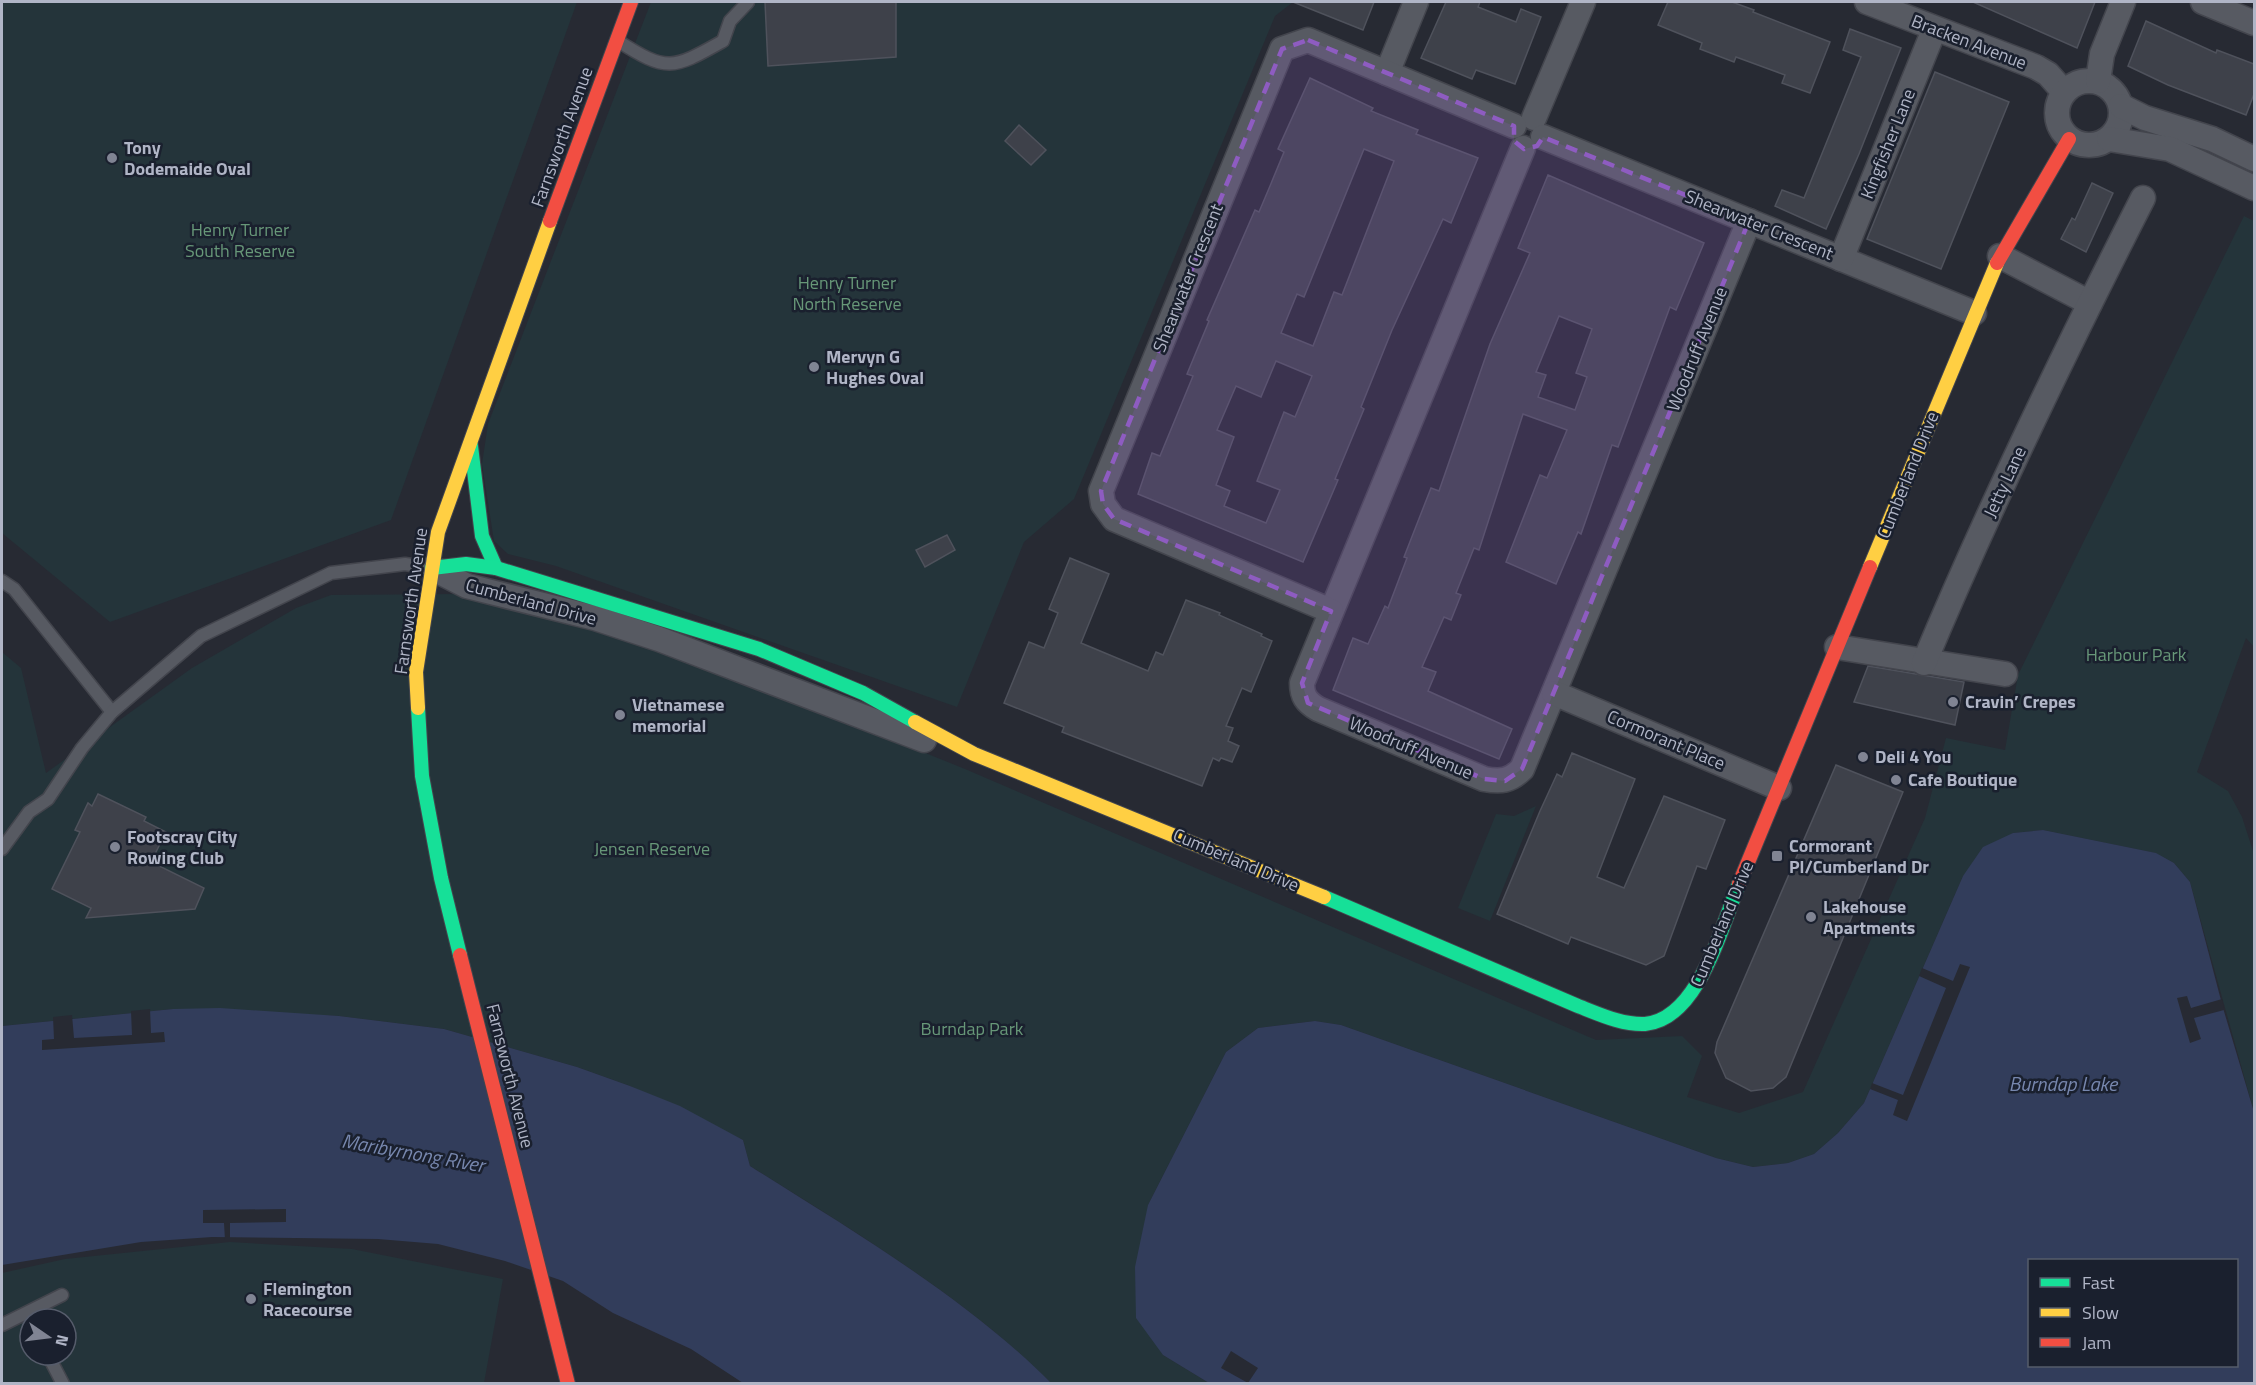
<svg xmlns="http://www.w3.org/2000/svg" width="2256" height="1385" font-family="'Titillium Web',sans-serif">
  <rect width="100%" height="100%" fill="#272a33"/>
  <g fill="#24343a" fill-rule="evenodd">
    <polygon points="2,2 577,2 391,520 110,622 2,533"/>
    <polygon points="651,2 1293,2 1275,16 1074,499 1024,542 957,707 556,566 508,554 494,541 482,464 488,424"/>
    <path d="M 2244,216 L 2254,221 L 2254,647 L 2246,638 L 2197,772 L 2228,791 L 2242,817 L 2254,854 L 2254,1112 L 2190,882 L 2174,863 L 2155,853 L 2043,830 L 2013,833 L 1963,876 L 1864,1103 L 1838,1133 L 1814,1154 L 1788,1163 L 1753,1167 L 1716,1158 L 1341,1025 L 1315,1021 L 1258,1028 L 1226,1052 L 1148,1205 L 1163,1355 L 1209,1383 L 1051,1383 C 966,1298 851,1229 750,1166 L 743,1140 L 630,1086 L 577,1067 L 444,1029 L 339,1016 L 173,1009 L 2,1026 L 2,652 L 21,668 L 46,773 L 192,668 L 296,608 L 331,595 L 460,594 L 658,645 L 965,769 L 1596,1040 L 1682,1036 L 1702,1056 L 1687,1097 L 1739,1113 L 1803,1092 L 1925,818 L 1946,738 L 2005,750 L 2018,675 Z"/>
    <polygon points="1536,806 1490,921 1458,908 1496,814 1514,816"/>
    <path d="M 230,1242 L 352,1249 L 503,1279 L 484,1383 L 2,1384 L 2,1273 L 65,1259 ZM 30,1319 L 66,1319 L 66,1355 L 30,1355 Z"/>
  </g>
  <g fill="#323d5b" fill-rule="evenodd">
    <path d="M 2043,830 L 2156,853 L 2174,863 L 2190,882 L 2223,1008 L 2254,1112 L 2254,1383 L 1209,1383 L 1163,1355 L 1136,1318 L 1135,1267 L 1148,1205 L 1226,1052 L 1258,1028 L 1315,1021 L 1341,1025 L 1716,1158 L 1753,1167 L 1788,1163 L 1814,1154 L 1838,1133 L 1864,1103 L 1963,876 L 1983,847 L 2013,833 ZM 2030,1260 L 2236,1260 L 2236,1366 L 2030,1366 Z"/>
    <path d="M 220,1008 L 339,1016 L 444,1029 L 577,1067 L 630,1086 L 680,1106 L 743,1140 L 750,1166 C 851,1230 967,1298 1051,1383 L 743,1383 L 691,1349 L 613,1313 L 563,1281 L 505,1261 L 438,1244 L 378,1239 L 212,1237 L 141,1242 L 2,1265 L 2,1026 L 173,1009 Z"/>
  </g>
  <g fill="#272a33">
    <polygon points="1960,964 1970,967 1907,1121 1893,1115 1898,1100 1870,1089 1872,1083 1903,1095 1946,988 1919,976 1922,968 1953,981"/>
    <polygon points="2187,996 2191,1008 2222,999 2224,1010 2194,1018 2201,1039 2190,1043 2177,998"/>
    <polygon points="150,1009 151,1033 164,1032 165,1042 42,1050 42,1040 54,1039 53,1017 72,1015 74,1038 132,1035 131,1011"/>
    <polygon points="286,1209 286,1222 230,1223 230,1240 225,1240 224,1223 203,1223 203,1210"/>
    <polygon points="1231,1351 1258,1368 1248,1383 1221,1368"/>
  </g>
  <g fill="#3e414a" stroke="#4f525c" stroke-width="1.5" fill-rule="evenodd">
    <polygon points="765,2 896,2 896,57 768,66"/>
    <polygon points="1293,2 1374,2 1363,30"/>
    <polygon points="1446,2 1480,2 1478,7 1516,22 1521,9 1541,17 1515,84 1476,70 1472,79 1421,58"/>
    <polygon points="1668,2 1732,2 1754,10 1753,12 1830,42 1810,93 1782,83 1785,75 1736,57 1734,62 1700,49 1702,43 1658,25"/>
    <polygon points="1973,2 2095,2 2077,48"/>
    <polygon points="2146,21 2216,53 2217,50 2254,64 2254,94 2246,115 2168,85 2128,66"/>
    <polygon points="1850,29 1901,48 1859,154 1826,229 1775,206 1782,190 1804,198 1861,57 1843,50"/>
    <polygon points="1935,72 2009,102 1941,269 1867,239"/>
    <path d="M 1310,78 L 1373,108 L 1371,111 L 1418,130 L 1416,134 L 1478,158 L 1451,223 L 1443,219 L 1392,330 L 1361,407 L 1364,409 L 1335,479 L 1338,480 L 1303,562 L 1138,494 L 1152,453 L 1160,456 L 1193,376 L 1187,374 L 1209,321 L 1207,320 L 1255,210 L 1259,212 L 1270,186 L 1284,152 L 1278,149 ZM 1364,149 L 1394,161 L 1342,295 L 1334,292 L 1313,346 L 1281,333 L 1297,294 L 1304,297 ZM 1276,361 L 1312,376 L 1295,417 L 1284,412 L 1257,481 L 1280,490 L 1266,523 L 1224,506 L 1230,491 L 1216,485 L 1234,437 L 1217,430 L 1236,386 L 1261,397 Z"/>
    <polygon points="1019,125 1046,150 1031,165 1005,141"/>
    <path d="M 1548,175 L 1704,243 L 1676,310 L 1670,307 L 1618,447 L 1612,445 L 1581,534 L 1578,532 L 1556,584 L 1506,562 L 1540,475 L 1547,478 L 1567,430 L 1523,414 L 1479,550 L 1474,548 L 1456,593 L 1461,595 L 1451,620 L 1444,617 L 1422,667 L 1436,672 L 1428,691 L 1512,729 L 1499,759 L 1333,690 L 1353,638 L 1368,644 L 1385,606 L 1388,608 L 1407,558 L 1404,557 L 1431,488 L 1439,491 L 1490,344 L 1530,253 L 1518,248 ZM 1559,316 L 1592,329 L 1576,373 L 1587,377 L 1575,410 L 1538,397 L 1546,375 L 1536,372 Z"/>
    <polygon points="2092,183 2113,193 2086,252 2061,239 2072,218 2075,220"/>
    <polygon points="947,535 955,550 925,567 916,550"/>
    <polygon points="1070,558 1109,574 1081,643 1148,671 1156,652 1163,655 1186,600 1220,613 1219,615 1262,634 1261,636 1272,641 1251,692 1242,688 1226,726 1233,728 1228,741 1239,746 1232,762 1221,758 1219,761 1213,758 1202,786 1062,732 1064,727 1004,703 1029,642 1044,648 1058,613 1049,609"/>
    <polygon points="1868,666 1964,682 1955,725 1854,702"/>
    <polygon points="1572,753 1635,779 1597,877 1624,888 1664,796 1725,820 1706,869 1697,866 1664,956 1646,965 1571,937 1568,944 1497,914 1540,811 1557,774 1562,777"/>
    <polygon points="1836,765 1903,792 1786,1077 1773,1088 1751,1091 1726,1078 1715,1053 1717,1042"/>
    <polygon points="98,794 146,817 144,821 166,832 151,862 204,888 195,909 86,918 91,908 52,889 80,832 75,830 88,803 92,806"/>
  </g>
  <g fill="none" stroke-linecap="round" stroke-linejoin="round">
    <g stroke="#43454d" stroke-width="15">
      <g id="lane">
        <path d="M 618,41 C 668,73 673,69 723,41 L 730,21 L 748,2"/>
        <polyline points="2,581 14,589 112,712"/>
        <polyline points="2,849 29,812 48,799 82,748 112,712 201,636 331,573 405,564 431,568"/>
        <polyline points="2,1325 62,1295"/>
        <polyline points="48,1355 63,1384"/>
      </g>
    </g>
    <g stroke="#43454d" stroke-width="27">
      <g id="street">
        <polyline points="1867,2 2036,67 2048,74 2064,92"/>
        <polyline points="2203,2 2254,23"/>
        <polyline points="1387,73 1416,2"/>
        <circle cx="2089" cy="113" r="32"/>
        <polyline points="2098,81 2102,54 2123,2"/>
        <polyline points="2121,106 2145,118 2212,139 2254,159"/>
        <polyline points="1534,118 1583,2"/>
        <polyline points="1543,137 1974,313"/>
        <polyline points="2109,139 2170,149 2254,188"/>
        <path d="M 1523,148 L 1302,683 C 1302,696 1306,702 1318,709 L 1484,779 C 1501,782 1510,781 1522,769 L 1749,221"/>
        <polyline points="2000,256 2090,303"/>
        <polyline points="1841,259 1934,30"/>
        <polyline points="432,568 467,586 595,618 659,639 924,740"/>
        <polyline points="1331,611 1114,519 1103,504 1101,491 1282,49 1308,40 1514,126"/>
        <polyline points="1837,647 2005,674"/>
        <path d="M 1924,663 C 1990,505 2065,351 2143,198"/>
        <polyline points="1554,693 1779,788"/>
      </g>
    </g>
    <g stroke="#43454d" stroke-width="16">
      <g id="fast">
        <polyline points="471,446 482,536 496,568"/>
        <polyline points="432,568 466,564 496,568 759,649 863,693 915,722"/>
        <polyline points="418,708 422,776 441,878 460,955"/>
        <path d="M 1324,897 L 1578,1006 C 1599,1014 1622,1025 1645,1024 C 1699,1019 1721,927 1739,884"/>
      </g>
    </g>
    <g stroke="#43454d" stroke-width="16">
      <g id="slow">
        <polyline points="1870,567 1997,263"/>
        <polyline points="418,708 416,672 438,532 550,221"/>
        <polyline points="915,722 974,754 1324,897"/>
      </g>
    </g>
    <g stroke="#43454d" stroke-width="16">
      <g id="jam">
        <polyline points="550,221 631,2"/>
        <polyline points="1997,263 2069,139"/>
        <polyline points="1739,884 1870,567"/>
        <polyline points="460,955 568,1384"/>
      </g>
    </g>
    <use href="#lane" stroke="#575a62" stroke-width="12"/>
    <use href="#street" stroke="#575a62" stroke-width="24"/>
    <use href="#fast" stroke="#16e098" stroke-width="14"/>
    <use href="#slow" stroke="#ffcf43" stroke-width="14"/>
    <use href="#jam" stroke="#f24e42" stroke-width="14"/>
  </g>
  <path fill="#8e5cc1" fill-opacity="0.2" stroke="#8e5cc1" stroke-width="4.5" stroke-dasharray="12 8" stroke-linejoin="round" d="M 1308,40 L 1514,126 L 1514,141 L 1524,149 L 1537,146 L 1543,137 L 1749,221 L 1522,769 L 1505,781 L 1484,779 L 1308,703 L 1302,683 L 1331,611 L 1114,519 L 1103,504 L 1101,491 L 1282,49 Z"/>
  <g fill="#808493" stroke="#1a202e" stroke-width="2">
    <circle cx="112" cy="158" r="6"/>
    <circle cx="814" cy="367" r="6"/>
    <circle cx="1953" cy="702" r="6"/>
    <circle cx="620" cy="715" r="6"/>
    <circle cx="1863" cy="757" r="6"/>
    <circle cx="1896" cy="780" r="6"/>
    <circle cx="115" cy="847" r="6"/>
    <rect x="1771" y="850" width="12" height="12" rx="3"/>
    <circle cx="1811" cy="917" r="6"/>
    <circle cx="251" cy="1299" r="6"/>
  </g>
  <g text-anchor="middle" stroke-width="5" stroke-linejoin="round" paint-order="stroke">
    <g font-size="18" fill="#b0b5c6" stroke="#1a202e">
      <text transform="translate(1969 42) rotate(21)" y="6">Bracken Avenue</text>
      <text transform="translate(562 137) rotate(-70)" y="6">Farnsworth Avenue</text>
      <text transform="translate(1888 144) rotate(-68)" y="6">Kingfisher Lane</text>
      <text transform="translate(1759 225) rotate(22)" y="6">Shearwater Crescent</text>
      <text transform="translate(1188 278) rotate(-68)" y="6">Shearwater Crescent</text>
      <text transform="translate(1697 349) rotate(-68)" y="6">Woodruff Avenue</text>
      <text transform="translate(1908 475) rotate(-68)" y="6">Cumberland Drive</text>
      <text transform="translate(2005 482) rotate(-65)" y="6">Jetty Lane</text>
      <text transform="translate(411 601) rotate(-82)" y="6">Farnsworth Avenue</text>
      <text transform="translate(531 602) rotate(15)" y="6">Cumberland Drive</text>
      <text transform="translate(1666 740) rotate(23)" y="6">Cormorant Place</text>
      <text transform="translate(1411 748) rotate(23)" y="6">Woodruff Avenue</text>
      <text transform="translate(1236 860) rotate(23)" y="6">Cumberland Drive</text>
      <text transform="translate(1722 924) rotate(-67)" y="6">Cumberland Drive</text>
      <text transform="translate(510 1076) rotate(76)" y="6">Farnsworth Avenue</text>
    </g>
    <g font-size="18" font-weight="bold" fill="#b0b5c6" stroke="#1a202e" text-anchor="start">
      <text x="124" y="154">Tony<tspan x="124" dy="21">Dodemaide Oval</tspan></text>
      <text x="826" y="363">Mervyn G<tspan x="826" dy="21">Hughes Oval</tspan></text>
      <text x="1965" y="708">Cravin’ Crepes</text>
      <text x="632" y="711">Vietnamese<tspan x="632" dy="21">memorial</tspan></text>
      <text x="1875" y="763">Deli 4 You</text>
      <text x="1908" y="786">Cafe Boutique</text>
      <text x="127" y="843">Footscray City<tspan x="127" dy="21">Rowing Club</tspan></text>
      <text x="1789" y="852">Cormorant<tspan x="1789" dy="21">Pl/Cumberland Dr</tspan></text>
      <text x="1823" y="913">Lakehouse<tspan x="1823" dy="21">Apartments</tspan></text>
      <text x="263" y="1295">Flemington<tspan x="263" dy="21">Racecourse</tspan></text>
    </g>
    <g font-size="18" fill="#679778" stroke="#1a202e">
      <text x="240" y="236">Henry Turner<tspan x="240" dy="21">South Reserve</tspan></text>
      <text x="847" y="289">Henry Turner<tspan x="847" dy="21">North Reserve</tspan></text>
      <text x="2136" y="661">Harbour Park</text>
      <text x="652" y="855">Jensen Reserve</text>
      <text x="972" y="1035">Burndap Park</text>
    </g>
    <g font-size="20" font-style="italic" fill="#7787ae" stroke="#1a202e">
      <text x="2063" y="1091">Burndap Lake</text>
      <text transform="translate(413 1153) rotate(10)" y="7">Maribyrnong River</text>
    </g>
  </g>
  <rect width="2256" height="1385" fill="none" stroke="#b0b5c6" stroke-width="6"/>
  <rect x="2028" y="1259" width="210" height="108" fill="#1a202e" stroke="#565c6b" stroke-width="1.5"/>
  <rect x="2040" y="1278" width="30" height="9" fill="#16e098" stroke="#565c6b" stroke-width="1.5"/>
  <text x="2082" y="1289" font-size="18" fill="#b0b5c6">Fast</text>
  <rect x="2040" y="1308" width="30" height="9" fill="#ffcf43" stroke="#565c6b" stroke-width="1.5"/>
  <text x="2082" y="1319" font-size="18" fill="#b0b5c6">Slow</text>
  <rect x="2040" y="1338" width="30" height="9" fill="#f24e42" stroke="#565c6b" stroke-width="1.5"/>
  <text x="2082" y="1349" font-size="18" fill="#b0b5c6">Jam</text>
  <g transform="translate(48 1337) rotate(104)"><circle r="28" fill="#1a202e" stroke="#565c6b" stroke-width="1.5"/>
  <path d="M0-4.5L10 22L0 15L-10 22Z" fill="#808493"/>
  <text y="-9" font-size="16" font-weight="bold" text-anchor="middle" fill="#b0b5c6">N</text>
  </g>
</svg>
